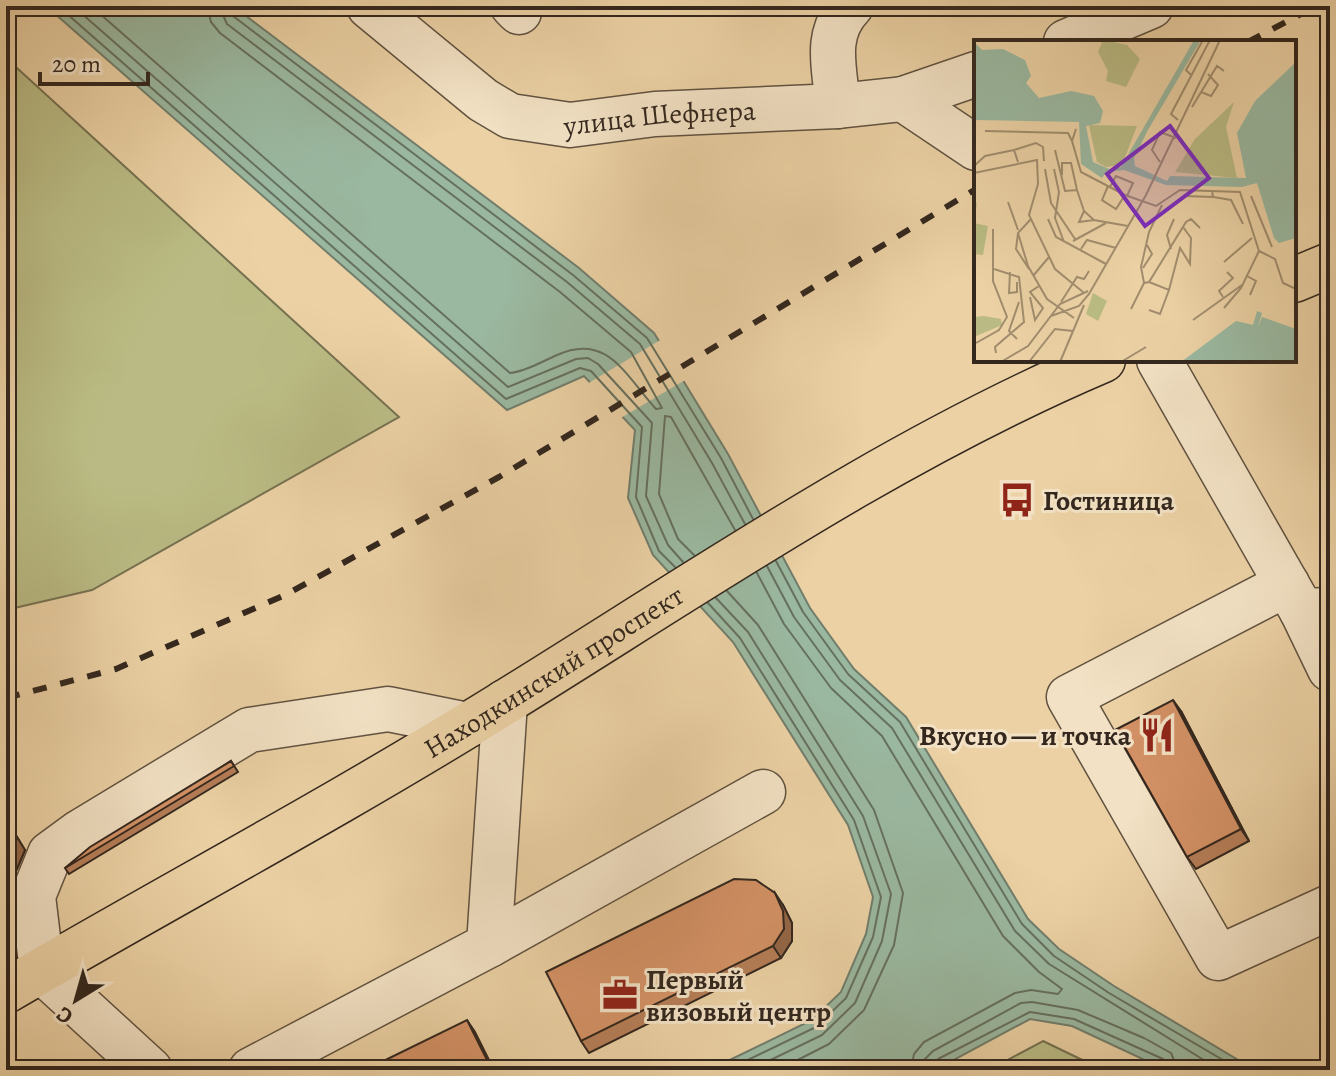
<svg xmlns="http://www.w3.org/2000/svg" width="1336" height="1076" font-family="Alegreya,serif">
  <rect width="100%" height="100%" fill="#ebd1a4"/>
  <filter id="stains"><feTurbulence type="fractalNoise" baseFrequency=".0025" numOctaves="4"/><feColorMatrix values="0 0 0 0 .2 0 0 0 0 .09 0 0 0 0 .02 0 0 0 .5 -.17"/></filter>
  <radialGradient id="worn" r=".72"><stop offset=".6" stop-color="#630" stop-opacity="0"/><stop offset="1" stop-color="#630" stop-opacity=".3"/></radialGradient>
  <g fill="#babb84" stroke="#767151" stroke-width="2">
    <polygon points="6,58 399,417 92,590 6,610"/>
    <polygon points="1043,1041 1103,1070 989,1070"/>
  </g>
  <polygon fill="#9ab8a0" stroke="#717e6c" stroke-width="2" points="46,6 233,6 579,268 654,333 728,454 810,608 854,669 906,717 1028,919 1059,949 1114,986 1255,1070 1166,1070 1072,1026 1030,1019 935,1070 709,1070 812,1020 841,992 866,934 873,897 848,825 733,642 653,555 628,498 635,430 584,376 507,410"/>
  <polygon fill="#ebd1a4" points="662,339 687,379 619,419 587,384"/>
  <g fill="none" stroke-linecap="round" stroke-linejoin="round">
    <g stroke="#66705f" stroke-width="2">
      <polyline points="58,6 506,399 580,368 591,371 642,427 636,497 659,551 675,567"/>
      <polyline points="73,6 508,387 576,359 588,358 598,364 652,423 646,496 668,545 683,562"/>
      <path d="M 91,6 L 510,373 C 525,372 543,361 557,355 C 607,332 625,375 656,409 L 662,408 L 631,352 L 560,292 L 220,33 L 211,22 L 207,6"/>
      <polyline points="219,6 227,24 567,282 640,344 712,463 745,524"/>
      <polyline points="229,6 233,16 573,275 647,338 721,458 753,519"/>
      <polyline points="694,555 678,539 659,494 665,416 671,417 735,530"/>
      <polyline points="776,561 803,612 848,674 900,722 1022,924 1054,956 1109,993 1240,1070"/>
      <polyline points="767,566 794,617 840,680 892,728 1015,931 1049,964 1220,1070"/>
      <polyline points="757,573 784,624 831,688 882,736 1003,936 1039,972 1062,989 1058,994 1031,990 1015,993 924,1042 914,1054 911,1070"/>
      <polyline points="727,591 758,625 874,810 903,893 894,945 864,1010 829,1044 778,1070"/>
      <polyline points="716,598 748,632 863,816 891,894 882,941 855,1003 822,1035 750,1070"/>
      <polyline points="708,603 740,638 854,820 881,897 873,937 846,998 816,1027 727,1070"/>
      <polyline points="924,1070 925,1059 933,1051 1021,1003 1032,1002 1078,1010 1144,1038 1171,1053 1178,1070"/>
      <polyline points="934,1070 938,1059 1030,1012 1074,1019 1163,1059 1168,1070"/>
    </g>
    <g stroke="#615240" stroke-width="47">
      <g id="minor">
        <path id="s1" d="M 369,6 L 483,100 L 510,116 L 570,125 L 655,114 L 838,106 L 903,99 L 976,148"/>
        <polyline points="513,6 519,12"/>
        <polyline points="1066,42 1151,6"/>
        <polyline points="903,99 976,74"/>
        <path d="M 838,106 C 835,69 823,35 851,6"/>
        <polyline points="1159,360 1302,611 1330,610"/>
        <polyline points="1287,584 1069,697 1218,958 1330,907"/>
        <polyline points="1302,611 1330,669"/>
        <polyline points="489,945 763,792"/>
        <polyline points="150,1070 42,971 33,896 50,854 80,832 249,730 388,709 468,725"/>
        <polyline points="251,1070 489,945 505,702"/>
      </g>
    </g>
    <g stroke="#33271e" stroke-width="47">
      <g id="major">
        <polyline points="1294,280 1330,265"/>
        <path id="s2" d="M 6,991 C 165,898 329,811 486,714 C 688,590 884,453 1103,360"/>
      </g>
    </g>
    <use href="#minor" stroke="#f2e1c4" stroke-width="44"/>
    <use href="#major" stroke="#ebd1a4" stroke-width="44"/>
    <g stroke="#33271e" stroke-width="6" stroke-dasharray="14 14" stroke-linecap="butt">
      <polyline points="1248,42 1316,6"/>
      <polyline points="6,698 116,669 285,595 499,477 976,189"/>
      <polyline points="6,1066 12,1070"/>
    </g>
  </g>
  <g fill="#b57d57" stroke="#33271e" stroke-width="2">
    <polygon points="1181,711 1249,841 1196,869 1187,857"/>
    <polygon points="231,761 238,772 69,874 65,868"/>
    <polygon points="6,819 25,850 17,869 6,876"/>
    <polygon points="783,905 792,923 792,941 781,958 589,1053 581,1041"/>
  </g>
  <g fill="#946647" stroke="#33271e" stroke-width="2">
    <polygon points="1173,700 1181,711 1249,841 1241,829"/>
    <polygon points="6,819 25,850 17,869 9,857"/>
    <polygon points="775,893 783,905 792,923 792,941 781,958 773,946"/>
    <polygon points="467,1020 475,1032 494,1070 492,1070"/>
  </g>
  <g fill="#d39165" stroke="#33271e" stroke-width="2">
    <polygon points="1173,700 1241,829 1187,857 1115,730"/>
    <polygon points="231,761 234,766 65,868 90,847"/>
    <polygon points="6,821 17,838 9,857 6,859"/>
    <polygon points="734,879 756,880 775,893 783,911 784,929 773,946 581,1041 546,972"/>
    <polygon points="467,1020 492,1070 365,1070"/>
  </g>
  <defs>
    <g id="bus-bare" transform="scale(2.76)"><path d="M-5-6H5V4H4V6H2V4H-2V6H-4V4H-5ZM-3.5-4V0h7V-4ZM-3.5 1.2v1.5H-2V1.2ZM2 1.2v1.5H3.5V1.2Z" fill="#8f2418" stroke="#f2e1c4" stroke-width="2.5" paint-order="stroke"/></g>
    <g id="restaurant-bare" transform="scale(2.76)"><path d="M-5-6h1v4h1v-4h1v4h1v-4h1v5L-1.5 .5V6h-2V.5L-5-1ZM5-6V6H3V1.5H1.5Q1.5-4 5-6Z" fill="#8f2418" stroke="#f2e1c4" stroke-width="2.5" paint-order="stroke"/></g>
    <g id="office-bare" transform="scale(2.76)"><path d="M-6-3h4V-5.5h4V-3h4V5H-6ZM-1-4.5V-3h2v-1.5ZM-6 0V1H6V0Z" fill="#8f2418" stroke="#f2e1c4" stroke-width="2.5" paint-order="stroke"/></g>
  </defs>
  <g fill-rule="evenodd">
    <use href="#bus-bare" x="1017" y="500"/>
    <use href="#restaurant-bare" x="1157" y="735"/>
    <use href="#office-bare" x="620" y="995"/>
  </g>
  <g text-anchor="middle" stroke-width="6" stroke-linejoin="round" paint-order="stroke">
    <g font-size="28" fill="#33271e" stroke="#f2e1c4">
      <text dy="10" stroke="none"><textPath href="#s1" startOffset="330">улица Шефнера</textPath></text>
      <text dy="10" stroke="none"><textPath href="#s2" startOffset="634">Находкинский проспект</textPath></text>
    </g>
    <g font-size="28" font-weight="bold" fill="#33271e" stroke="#f2e1c4" text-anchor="start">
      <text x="1043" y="510">Гостиница</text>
      <text x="1131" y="745" text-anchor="end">Вкусно — и точка</text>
      <text x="646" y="989">Первый<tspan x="646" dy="32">визовый центр</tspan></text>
    </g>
  </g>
  <g transform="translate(974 40)">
    <rect width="322" height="322" fill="#ebd1a4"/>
    <path d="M 129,0 L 153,5 L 166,19 L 152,47 L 132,41 L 134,31 L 124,12 ZM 260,62 L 252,87 L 263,138 L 201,132 L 221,99 ZM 115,85 L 163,86 L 148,125 L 132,127 L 123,122 ZM 3,163 L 0,183 L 14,186 L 9,215 L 0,214 L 0,164 ZM 119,253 L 133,261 L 124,281 L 112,274 ZM 10,276 L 27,279 L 28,285 L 0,297 L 0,277 Z" fill="#babb84"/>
    <path d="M 220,0 L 227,0 L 174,90 L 160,118 L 161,126 L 193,141 L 196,136 L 272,138 L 263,93 L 281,61 L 322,22 L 322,198 L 305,203 L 300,198 L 283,143 L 268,147 L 192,145 L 150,130 L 132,132 L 128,138 L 107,124 L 105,82 L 0,80 L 0,2 L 8,10 L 29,9 L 51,20 L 57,36 L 52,43 L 65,58 L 97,51 L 120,56 L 129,71 L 126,83 L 112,86 L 119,122 L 135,129 L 147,127 ZM 283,271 L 288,273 L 284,287 L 288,277 L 322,289 L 322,322 L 207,322 L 262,281 L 279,285 Z" fill="#9ab8a0"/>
    <path fill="none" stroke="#a18d6e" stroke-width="2" d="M 218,36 L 212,30 L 229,0M 227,52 L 237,56 L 244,45 L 234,34M 218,67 L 243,26 L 250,31M 204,80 L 197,74 L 236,0M 102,89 L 98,101 L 107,132 L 151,155M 11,91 L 94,93 L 98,101M 81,110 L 91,151 L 103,150 L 110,171 L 120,180 L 154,186M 44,122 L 40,110 L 62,103 L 69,107 L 70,121M 186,122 L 178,110 L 186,92 L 202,98M 0,126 L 11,116 L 40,110M 71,129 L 77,163 L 101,199M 80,129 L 85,152 L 81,178 L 90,202M 0,133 L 63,120 L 64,144 L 55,175 L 81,229 L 109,252M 88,135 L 88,123 L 97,123 L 103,150M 134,146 L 128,160 L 142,169 L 151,155 L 182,166 L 206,150 L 266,152 L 285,211 L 301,219 L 309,243 L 322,249M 136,147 L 142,136 L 159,143 L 153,156M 238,151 L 239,157 L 257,160 L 269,184M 210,156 L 239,157M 277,156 L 298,207M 34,162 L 44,190M 188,165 L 175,192 L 167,227 L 170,243 L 175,242 L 212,182 L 217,179 L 226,188M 110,171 L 105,182 L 120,180M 57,179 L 44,193 L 54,226 L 73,259 L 100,278M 74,179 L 82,197 L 132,224M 44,193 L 42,209 L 55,229M 99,201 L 132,183M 107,209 L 113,200 L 142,208M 197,209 L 193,195 L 200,179M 250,222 L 278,198M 169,228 L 178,214 L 173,205M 20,229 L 45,237 L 50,282 L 21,307 L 22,313M 36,232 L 35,253 L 43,252 L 43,242M 59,236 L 75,217M 273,236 L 282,241 L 276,255M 175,242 L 195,250 L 206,208 L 216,224 L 217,198 L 209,187M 56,257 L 61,280 L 69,268 L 56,252 L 65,246M 249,257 L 245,251 L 259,238 L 253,232M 87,262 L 103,237 L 110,239 L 115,231M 250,268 L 267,248 L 285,211M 157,269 L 170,243M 175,270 L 186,274 L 195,250M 77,276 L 105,266 L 115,254 L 172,155 L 246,0M 219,280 L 268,245M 43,299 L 35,291 L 45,262M 2,303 L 25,290 L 33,277 L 19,241 L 19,189M 27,322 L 54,306 L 86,264 L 114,251M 55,322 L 81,289 L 99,291M 86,322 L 110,265M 147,322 L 172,307"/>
    <path fill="#7b2cbf" fill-opacity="0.15" stroke="#7b2cbf" stroke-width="4" d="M 196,86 L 235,138 L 171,186 L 133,134 Z"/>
    <rect width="322" height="322" fill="none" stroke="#33271e" stroke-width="4"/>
  </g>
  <rect width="1336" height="1076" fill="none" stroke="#ebd1a4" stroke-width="32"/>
  <rect x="8" y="8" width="1320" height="1060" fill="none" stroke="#33271e" stroke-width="4"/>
  <rect x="16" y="16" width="1304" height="1044" fill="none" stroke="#33271e" stroke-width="2"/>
  <g transform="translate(76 1000) rotate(217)" stroke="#f2e1c4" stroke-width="6" paint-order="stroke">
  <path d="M0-6L14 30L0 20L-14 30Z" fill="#33271e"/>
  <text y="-12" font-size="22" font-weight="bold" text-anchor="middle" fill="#33271e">С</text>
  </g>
  <path d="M40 72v12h108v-12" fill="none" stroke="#33271e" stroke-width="4"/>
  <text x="52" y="72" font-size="24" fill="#33271e" stroke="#f2e1c4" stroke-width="6" paint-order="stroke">20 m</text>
  <rect width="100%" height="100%" filter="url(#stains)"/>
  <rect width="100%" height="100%" fill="url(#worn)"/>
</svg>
